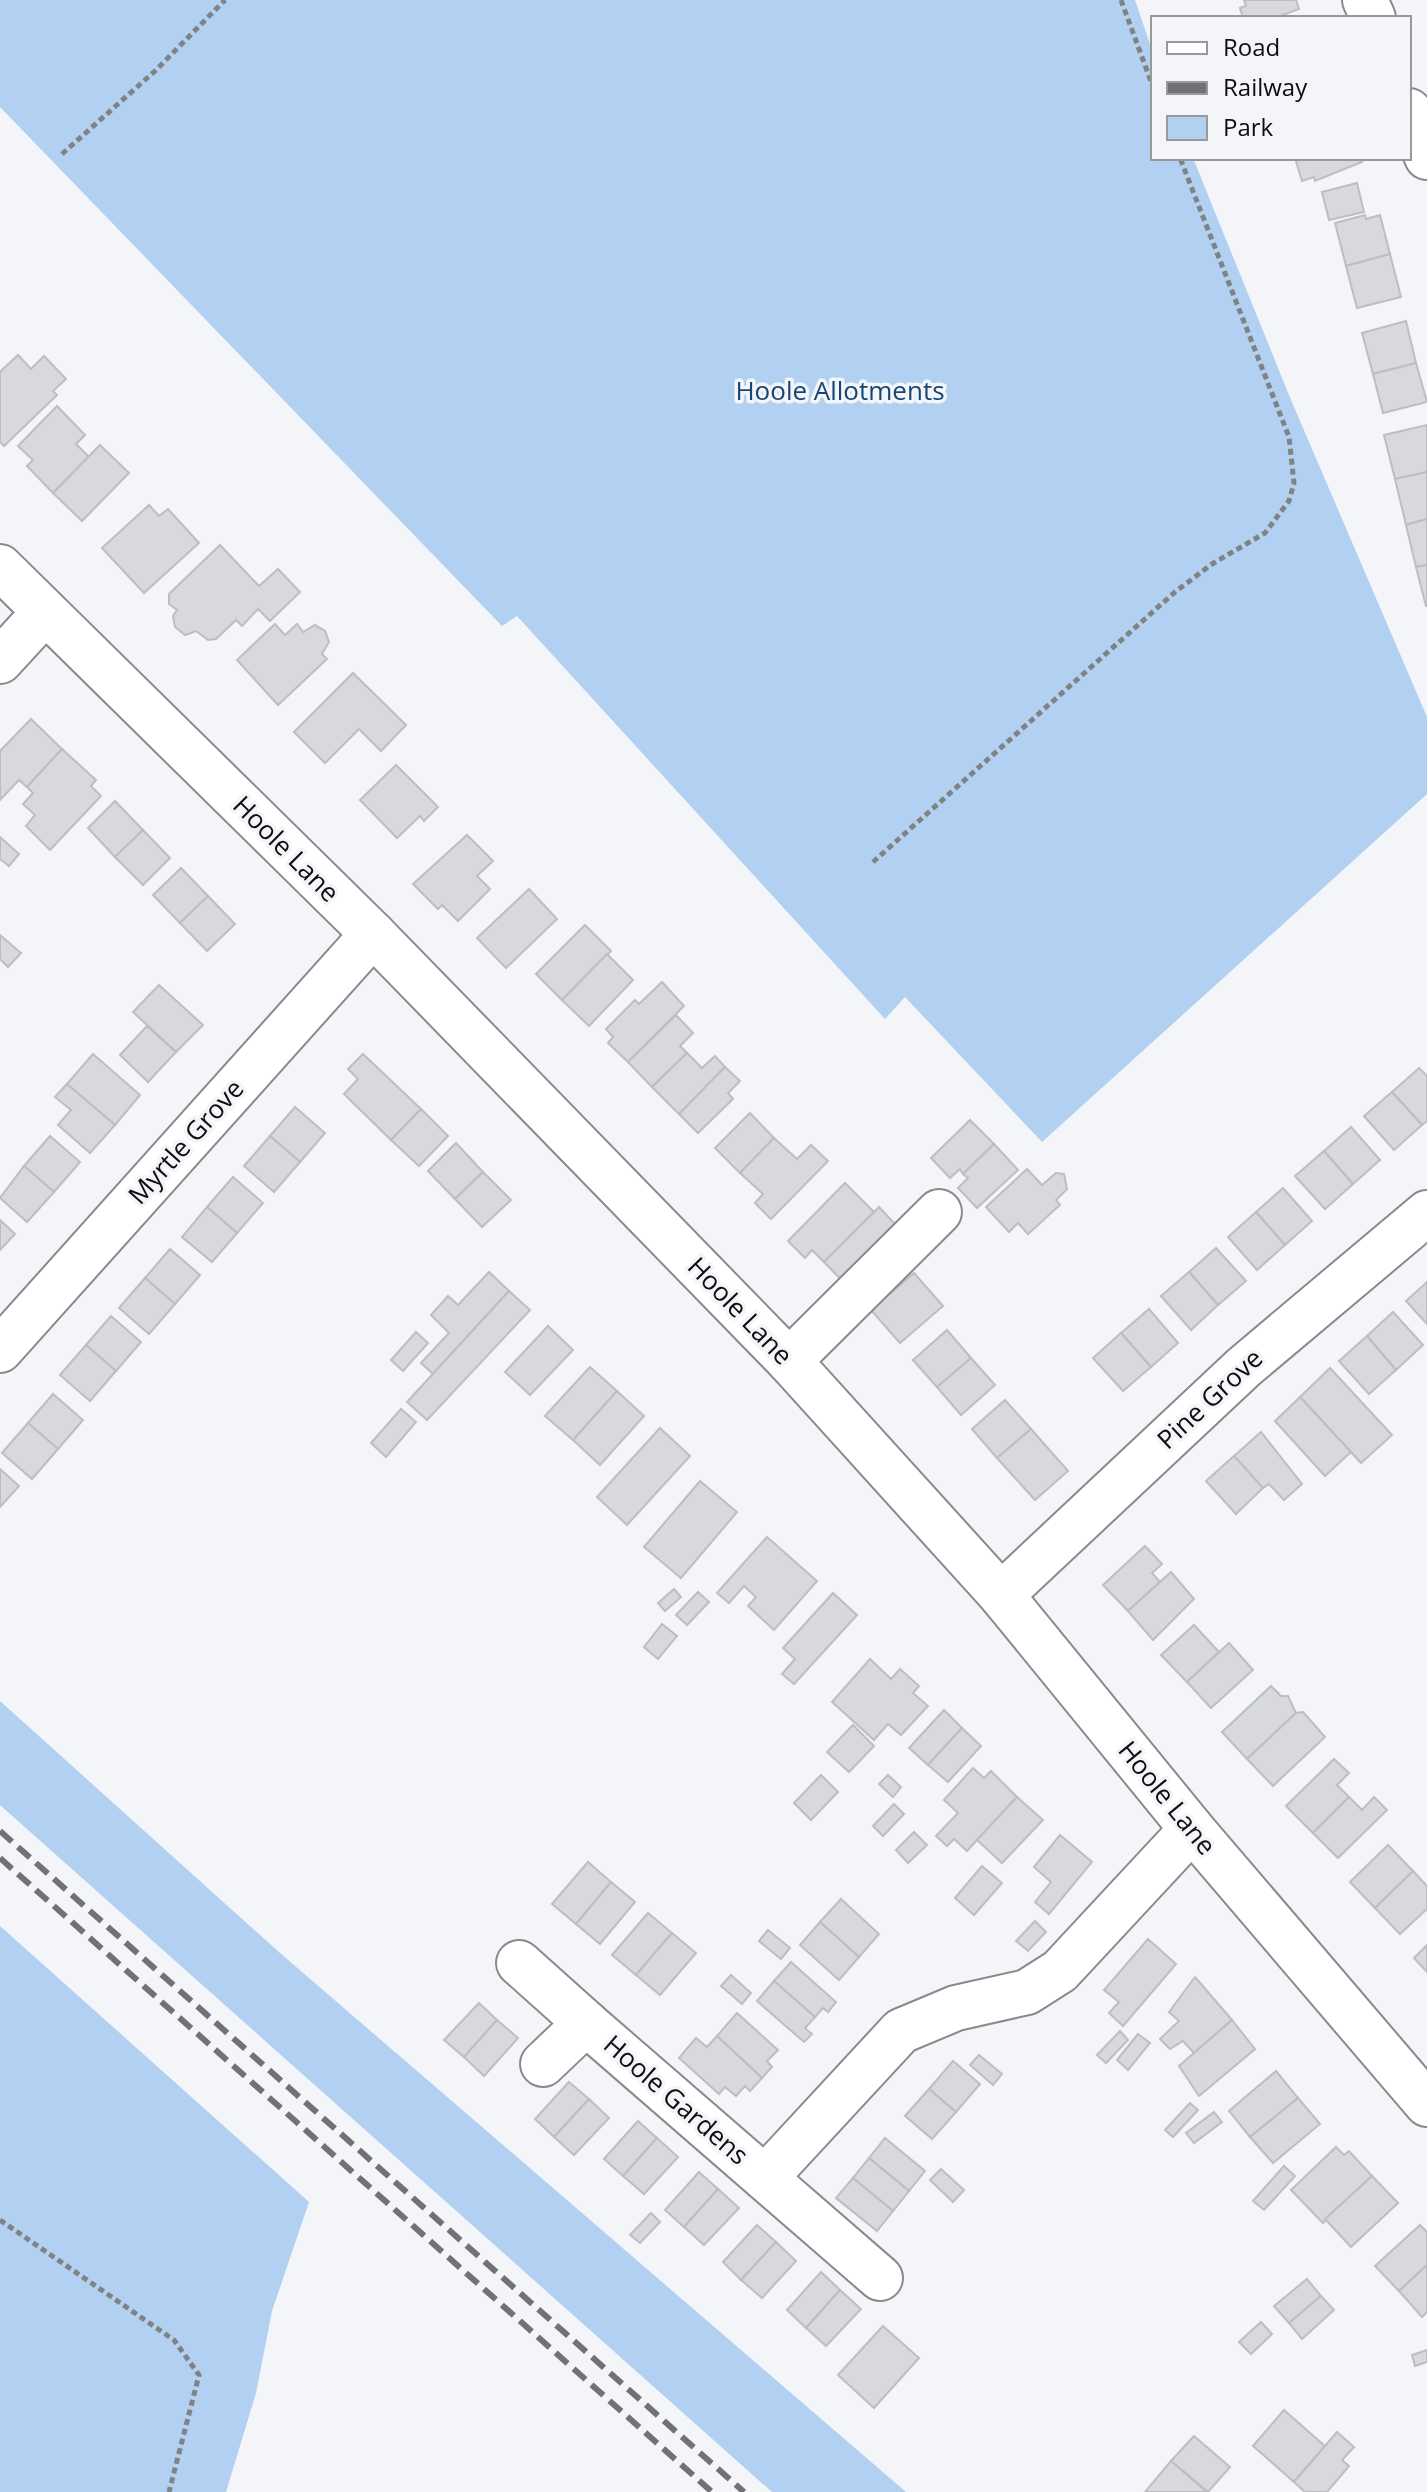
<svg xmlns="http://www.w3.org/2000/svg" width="1427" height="2492" font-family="'Open Sans',sans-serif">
  <rect width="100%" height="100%" fill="#f3f5f8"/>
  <g fill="#b2d0f1">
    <polygon points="0,0 1135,0 1153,53 1153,158 1193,158 1291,400 1427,717 1427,794 1042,1142 905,997 885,1019 517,616 502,626 0,107"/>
    <polygon points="0,1701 280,1953 906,2492 772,2492 0,1805"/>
    <polygon points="0,1926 309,2202 272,2311 256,2393 226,2492 0,2492"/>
  </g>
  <g fill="#d7d9dc" stroke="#bcbec1" stroke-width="2">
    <polygon points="1244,0 1296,0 1299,9 1275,18 1243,18 1240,8 1246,6"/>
    <polygon points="1295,158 1360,158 1362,162 1315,181 1314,177 1302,181"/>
    <polygon points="1357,183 1364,212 1329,220 1322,192"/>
    <polygon points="1365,215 1366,219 1380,215 1390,254 1346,266 1335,223"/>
    <polygon points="1390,254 1401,297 1357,308 1346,266"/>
    <polygon points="1406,321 1416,363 1373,374 1362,333"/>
    <polygon points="18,355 31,369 44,356 66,379 53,391 57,395 4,446 0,442 0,372"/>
    <polygon points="1416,363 1427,402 1383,413 1373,374"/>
    <polygon points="57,406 85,435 76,444 89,457 53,493 27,466 33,460 18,446"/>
    <polygon points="1427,425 1427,472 1395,479 1384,435"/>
    <polygon points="100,445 129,473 82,521 53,493"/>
    <polygon points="1427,472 1427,519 1406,525 1395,479"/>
    <polygon points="149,505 159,516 168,509 199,543 144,593 102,548"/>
    <polygon points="1427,519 1427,565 1416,567 1406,525"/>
    <polygon points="220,545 259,586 278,569 300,592 270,621 258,609 242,626 236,620 216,639 208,640 196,631 185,635 175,627 173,616 177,610 169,604 169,594"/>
    <polygon points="1427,565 1427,606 1426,606 1416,567"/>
    <polygon points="275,624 285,635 297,624 303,632 315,625 325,631 329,642 322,654 327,659 278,705 237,660"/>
    <polygon points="353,673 406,725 381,751 359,729 325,763 294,732"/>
    <polygon points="31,719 62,749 27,787 19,780 0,800 0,751"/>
    <polygon points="62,749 96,780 91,786 101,796 50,850 26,826 35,815 23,804 33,793 27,787"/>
    <polygon points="396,765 438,807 424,821 420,816 397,838 360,800"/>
    <polygon points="115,801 143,830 115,857 88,828"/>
    <polygon points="143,830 170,858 143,885 115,857"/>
    <polygon points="467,835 493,861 477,876 490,889 458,921 442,905 438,909 413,884"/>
    <polygon points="0,837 19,854 9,866 0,859"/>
    <polygon points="181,868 208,896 180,923 153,895"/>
    <polygon points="529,889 557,919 506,968 477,938"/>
    <polygon points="208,896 235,924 207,951 180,923"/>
    <polygon points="585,925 611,951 562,1000 536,974"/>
    <polygon points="0,935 21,953 8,967 0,959"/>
    <polygon points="607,954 633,980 589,1026 562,1000"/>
    <polygon points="662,982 684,1006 628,1062 608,1043 613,1037 606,1029 635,1000 639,1004"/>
    <polygon points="159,985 203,1025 176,1052 133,1012"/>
    <polygon points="676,1015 693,1033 680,1046 687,1053 652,1087 628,1062"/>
    <polygon points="147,1026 176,1052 148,1082 120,1055"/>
    <polygon points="687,1053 702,1068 715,1056 725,1067 679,1114 652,1087"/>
    <polygon points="93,1054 140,1095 115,1125 67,1084"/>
    <polygon points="363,1054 421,1109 391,1140 344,1094 358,1079 348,1069"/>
    <polygon points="725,1067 740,1081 728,1093 733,1099 698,1133 679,1114"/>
    <polygon points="1419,1068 1427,1076 1427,1121 1422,1125 1392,1092"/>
    <polygon points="67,1084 115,1125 90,1153 58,1125 71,1110 55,1097"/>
    <polygon points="1392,1092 1422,1125 1394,1150 1364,1116"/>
    <polygon points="295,1107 325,1133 300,1162 270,1136"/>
    <polygon points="421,1109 448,1136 419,1166 391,1140"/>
    <polygon points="750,1113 774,1138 740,1173 715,1148"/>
    <polygon points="970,1120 994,1144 963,1174 960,1169 950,1178 931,1158"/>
    <polygon points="1351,1127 1380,1160 1353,1184 1324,1151"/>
    <polygon points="50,1136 80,1162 54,1192 24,1166"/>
    <polygon points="270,1136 300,1162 274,1192 244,1166"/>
    <polygon points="774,1138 797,1159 811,1145 828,1161 771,1219 755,1203 763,1194 740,1173"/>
    <polygon points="456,1143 483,1172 455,1199 428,1171"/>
    <polygon points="994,1144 1018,1170 977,1208 958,1188 968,1178 963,1174"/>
    <polygon points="1324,1151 1353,1184 1325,1209 1295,1176"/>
    <polygon points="24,1166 54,1192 27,1222 0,1198"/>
    <polygon points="1027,1169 1042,1185 1056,1173 1064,1174 1067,1189 1056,1200 1060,1205 1028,1234 1018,1223 1009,1232 986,1207"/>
    <polygon points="483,1172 511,1200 482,1227 455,1199"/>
    <polygon points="233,1177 263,1203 237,1233 207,1207"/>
    <polygon points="845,1183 874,1212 824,1262 812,1250 805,1258 788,1241"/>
    <polygon points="1283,1188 1312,1221 1285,1245 1256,1212"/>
    <polygon points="207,1207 237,1233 212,1262 182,1237"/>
    <polygon points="879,1207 896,1225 850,1289 824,1262"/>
    <polygon points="1256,1212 1285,1245 1257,1270 1228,1237"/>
    <polygon points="0,1220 15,1234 0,1250"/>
    <polygon points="1216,1248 1246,1281 1218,1305 1189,1272"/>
    <polygon points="170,1249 200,1275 175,1304 145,1278"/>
    <polygon points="489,1272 509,1291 433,1374 421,1363 449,1333 431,1315 448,1296 458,1305"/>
    <polygon points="1189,1272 1218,1305 1191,1330 1161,1296"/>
    <polygon points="914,1273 943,1306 900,1343 871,1310"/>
    <polygon points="145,1278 175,1304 149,1334 119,1308"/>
    <polygon points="1427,1282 1427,1324 1406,1301"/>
    <polygon points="509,1291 530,1310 427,1420 407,1402"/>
    <polygon points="1149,1309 1178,1343 1151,1367 1121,1333"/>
    <polygon points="1393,1312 1423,1345 1396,1370 1367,1336"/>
    <polygon points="111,1316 141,1342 116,1371 86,1345"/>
    <polygon points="548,1326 573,1350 530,1395 505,1372"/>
    <polygon points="947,1330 971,1358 937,1387 913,1360"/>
    <polygon points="416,1332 428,1343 403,1371 391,1360"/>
    <polygon points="1121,1333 1151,1367 1123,1391 1093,1358"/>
    <polygon points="1367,1336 1396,1370 1369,1394 1339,1361"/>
    <polygon points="86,1345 116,1371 90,1401 60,1375"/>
    <polygon points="971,1358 995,1385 961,1415 937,1387"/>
    <polygon points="590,1367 617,1391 573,1440 545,1416"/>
    <polygon points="1330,1368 1392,1435 1361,1463 1300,1397"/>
    <polygon points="617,1391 644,1416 600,1465 573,1440"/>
    <polygon points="53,1394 83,1420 58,1449 28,1423"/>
    <polygon points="1300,1397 1351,1452 1325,1476 1275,1421"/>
    <polygon points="1005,1400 1031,1429 997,1458 972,1429"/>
    <polygon points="401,1409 416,1422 386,1457 371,1443"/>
    <polygon points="28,1423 58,1449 32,1479 2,1453"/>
    <polygon points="660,1428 690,1456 627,1525 597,1497"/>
    <polygon points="1031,1429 1068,1471 1035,1500 997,1458"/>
    <polygon points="1261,1432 1302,1484 1284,1500 1269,1484 1263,1488 1234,1456"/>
    <polygon points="1234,1456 1263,1488 1236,1514 1206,1481"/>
    <polygon points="0,1469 19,1486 0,1507"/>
    <polygon points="700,1481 737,1512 681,1578 644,1547"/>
    <polygon points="767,1537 817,1581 774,1630 748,1606 756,1597 744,1586 729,1603 717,1593"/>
    <polygon points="1145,1546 1162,1564 1152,1573 1160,1582 1128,1611 1103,1585"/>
    <polygon points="1171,1572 1194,1599 1153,1640 1128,1611"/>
    <polygon points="674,1589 681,1597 665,1611 658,1603"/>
    <polygon points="698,1592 709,1602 687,1625 676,1615"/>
    <polygon points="833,1593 857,1615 794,1684 782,1674 795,1659 783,1648"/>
    <polygon points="662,1624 677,1636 658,1659 644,1647"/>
    <polygon points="1194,1625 1219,1652 1187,1682 1161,1655"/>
    <polygon points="1229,1643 1253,1670 1211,1708 1187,1682"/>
    <polygon points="870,1659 891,1679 900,1669 919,1686 913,1693 928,1706 901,1735 888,1724 874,1740 832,1702"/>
    <polygon points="1271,1686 1281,1696 1288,1696 1296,1713 1247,1759 1222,1732"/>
    <polygon points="944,1710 962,1728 928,1765 909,1748"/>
    <polygon points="1303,1712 1325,1737 1273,1786 1247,1759 1296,1713"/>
    <polygon points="853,1725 874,1746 849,1772 827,1752"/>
    <polygon points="962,1728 981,1746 948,1782 928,1765"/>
    <polygon points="1334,1759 1349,1773 1337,1785 1349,1797 1313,1833 1286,1806"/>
    <polygon points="973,1768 984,1778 991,1771 1017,1797 967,1851 954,1839 947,1846 936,1836 958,1813 944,1800"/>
    <polygon points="821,1775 838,1792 811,1820 794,1803"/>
    <polygon points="888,1775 901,1787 893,1797 879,1784"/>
    <polygon points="1017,1797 1043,1820 1002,1863 977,1840"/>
    <polygon points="1349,1797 1362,1810 1374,1797 1387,1810 1338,1858 1313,1833"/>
    <polygon points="894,1804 904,1814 883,1836 873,1826"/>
    <polygon points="914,1832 927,1845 908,1863 896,1850"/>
    <polygon points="1060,1835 1092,1862 1049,1914 1035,1902 1051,1882 1034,1867"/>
    <polygon points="1388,1845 1413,1871 1375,1908 1350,1882"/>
    <polygon points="588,1862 611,1882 576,1924 552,1904"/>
    <polygon points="982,1866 1002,1883 974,1915 955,1898"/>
    <polygon points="1413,1871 1427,1886 1427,1909 1400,1934 1375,1908"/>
    <polygon points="611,1882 635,1902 600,1944 576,1924"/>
    <polygon points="841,1899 879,1934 859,1957 820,1922"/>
    <polygon points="648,1913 672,1933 636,1975 612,1955"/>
    <polygon points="1035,1921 1046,1932 1028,1951 1016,1941"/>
    <polygon points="820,1922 859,1957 839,1980 800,1945"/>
    <polygon points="768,1930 790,1948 781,1959 759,1941"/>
    <polygon points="672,1933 696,1953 660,1995 636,1975"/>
    <polygon points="1148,1939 1176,1964 1123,2026 1109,2013 1119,2002 1104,1990"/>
    <polygon points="1427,1945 1427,1972 1414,1958"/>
    <polygon points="791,1962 836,2002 828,2012 823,2008 815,2017 774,1981"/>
    <polygon points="731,1975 751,1993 742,2004 721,1986"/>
    <polygon points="1195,1977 1232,2020 1194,2053 1183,2041 1170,2049 1160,2039 1179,2021 1169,2012"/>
    <polygon points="774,1981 815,2017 805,2028 812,2034 804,2042 757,2001"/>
    <polygon points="479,2003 497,2020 464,2057 444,2040"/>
    <polygon points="737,2013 778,2050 767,2061 772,2067 762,2078 717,2036"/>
    <polygon points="497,2020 518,2038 484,2076 464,2057"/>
    <polygon points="1232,2020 1255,2049 1199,2096 1179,2066"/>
    <polygon points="1120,2031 1128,2040 1106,2063 1097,2055"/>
    <polygon points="1138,2034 1150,2043 1128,2070 1117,2060"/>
    <polygon points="717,2036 762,2078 750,2091 745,2086 736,2096 725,2087 719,2094 679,2058 696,2038 707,2047"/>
    <polygon points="979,2055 1002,2074 993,2085 970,2065"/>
    <polygon points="953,2061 980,2084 956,2112 929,2089"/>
    <polygon points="1276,2071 1298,2098 1250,2137 1229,2111"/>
    <polygon points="569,2082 589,2099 554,2137 535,2119"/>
    <polygon points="929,2089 956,2112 932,2139 905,2116"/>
    <polygon points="1298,2098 1320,2124 1273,2163 1250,2137"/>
    <polygon points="589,2099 609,2118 574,2155 554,2137"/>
    <polygon points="1190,2103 1198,2110 1173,2137 1165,2130"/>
    <polygon points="1214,2112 1222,2122 1194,2143 1186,2133"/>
    <polygon points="638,2121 657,2138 623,2176 604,2159"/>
    <polygon points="657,2138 678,2157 644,2194 623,2176"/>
    <polygon points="885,2138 925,2171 909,2191 869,2158"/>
    <polygon points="1336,2147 1344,2155 1349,2151 1372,2176 1323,2223 1291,2190"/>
    <polygon points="869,2158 909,2191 893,2211 853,2178"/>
    <polygon points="1284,2166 1295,2176 1264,2210 1253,2201"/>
    <polygon points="941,2169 964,2190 953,2202 930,2180"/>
    <polygon points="699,2172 718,2189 684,2227 665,2210"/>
    <polygon points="1372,2176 1398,2203 1351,2247 1325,2219"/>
    <polygon points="853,2178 893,2211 877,2231 836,2198"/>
    <polygon points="718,2189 739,2208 704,2245 684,2227"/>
    <polygon points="651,2213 660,2222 640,2243 630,2235"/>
    <polygon points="757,2225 776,2242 741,2280 723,2262"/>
    <polygon points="1420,2225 1427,2232 1427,2265 1399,2291 1375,2266"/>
    <polygon points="776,2242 796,2261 762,2298 741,2280"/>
    <polygon points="1427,2265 1427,2312 1422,2317 1399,2291"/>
    <polygon points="821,2272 840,2290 806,2328 787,2310"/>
    <polygon points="1307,2279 1321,2296 1289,2323 1274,2306"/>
    <polygon points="840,2290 861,2309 826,2346 806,2328"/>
    <polygon points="1321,2296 1334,2310 1302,2339 1289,2323"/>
    <polygon points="1261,2322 1272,2334 1251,2354 1239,2342"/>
    <polygon points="883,2326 919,2358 874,2408 838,2375"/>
    <polygon points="1427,2350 1427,2362 1415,2366 1412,2355"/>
    <polygon points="1284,2410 1325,2446 1294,2482 1253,2446"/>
    <polygon points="1337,2432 1354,2447 1342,2460 1349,2466 1327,2492 1305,2492 1294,2482"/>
    <polygon points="1194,2436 1230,2467 1208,2492 1171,2461"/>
    <polygon points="1171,2461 1207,2492 1145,2492"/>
  </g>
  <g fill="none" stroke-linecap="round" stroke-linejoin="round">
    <g stroke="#888a8d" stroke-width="48">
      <g id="street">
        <polyline points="1365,0 1373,18"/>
        <polyline points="1409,111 1427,157"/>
        <polyline points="0,661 45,612"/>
        <polyline points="0,1350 373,934"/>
        <polyline points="789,1361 939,1212"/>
        <polyline points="1001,1595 1244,1367 1427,1213"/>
        <polyline points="519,1963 586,2023 543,2064"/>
        <polyline points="586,2023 880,2278"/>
        <polyline points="765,2178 901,2031 956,2008 1027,1992 1060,1971 1192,1829"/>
      </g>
    </g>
    <g stroke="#888a8d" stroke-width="48">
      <polyline id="secondary" points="0,567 373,934 789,1361 1001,1595 1192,1829 1427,2104"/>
    </g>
    <g stroke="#808284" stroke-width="5" stroke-dasharray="6 4" stroke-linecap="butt">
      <polyline points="1121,0 1153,87"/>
      <polyline points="62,154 155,71 225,0"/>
      <polyline points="873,862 1175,592 1212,564 1265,533 1289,501 1294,483 1289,437 1180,158"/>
      <polyline points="0,2220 174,2340 199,2375 169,2492"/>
    </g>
    <use href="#street" stroke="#fff" stroke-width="44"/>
    <use href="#secondary" stroke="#fff" stroke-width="44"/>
    <g stroke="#717274" stroke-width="6" stroke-dasharray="16 8" stroke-linecap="butt">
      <polyline points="0,1831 744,2492"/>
      <polyline points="0,1858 712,2492"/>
    </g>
  </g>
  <g text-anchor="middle" stroke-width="7" stroke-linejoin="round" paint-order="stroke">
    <g font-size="26" fill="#164673" stroke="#f3f5f8">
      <text x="840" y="400">Hoole Allotments</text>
    </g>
    <g font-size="26" fill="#0d0e0f" stroke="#f3f5f8">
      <text transform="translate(286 849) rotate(45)" y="9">Hoole Lane</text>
      <text transform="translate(186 1142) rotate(-48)" y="9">Myrtle Grove</text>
      <text transform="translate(740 1311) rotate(46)" y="9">Hoole Lane</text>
      <text transform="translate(1210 1399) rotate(-43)" y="9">Pine Grove</text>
      <text transform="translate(1167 1798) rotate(51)" y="9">Hoole Lane</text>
      <text transform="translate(676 2100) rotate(41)" y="9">Hoole Gardens</text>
    </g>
  </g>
  <rect x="1151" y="16" width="260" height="144" fill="#f3f5f8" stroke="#97999b" stroke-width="2"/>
  <rect x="1167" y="42" width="40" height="12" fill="#ffffff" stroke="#97999b" stroke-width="2"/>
  <text x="1223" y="56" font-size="24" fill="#0d0e0f">Road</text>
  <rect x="1167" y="82" width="40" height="12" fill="#717274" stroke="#97999b" stroke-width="2"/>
  <text x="1223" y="96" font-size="24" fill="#0d0e0f">Railway</text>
  <rect x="1167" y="116" width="40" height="24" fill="#b2d0f1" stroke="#97999b" stroke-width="2"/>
  <text x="1223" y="136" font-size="24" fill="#0d0e0f">Park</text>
</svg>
